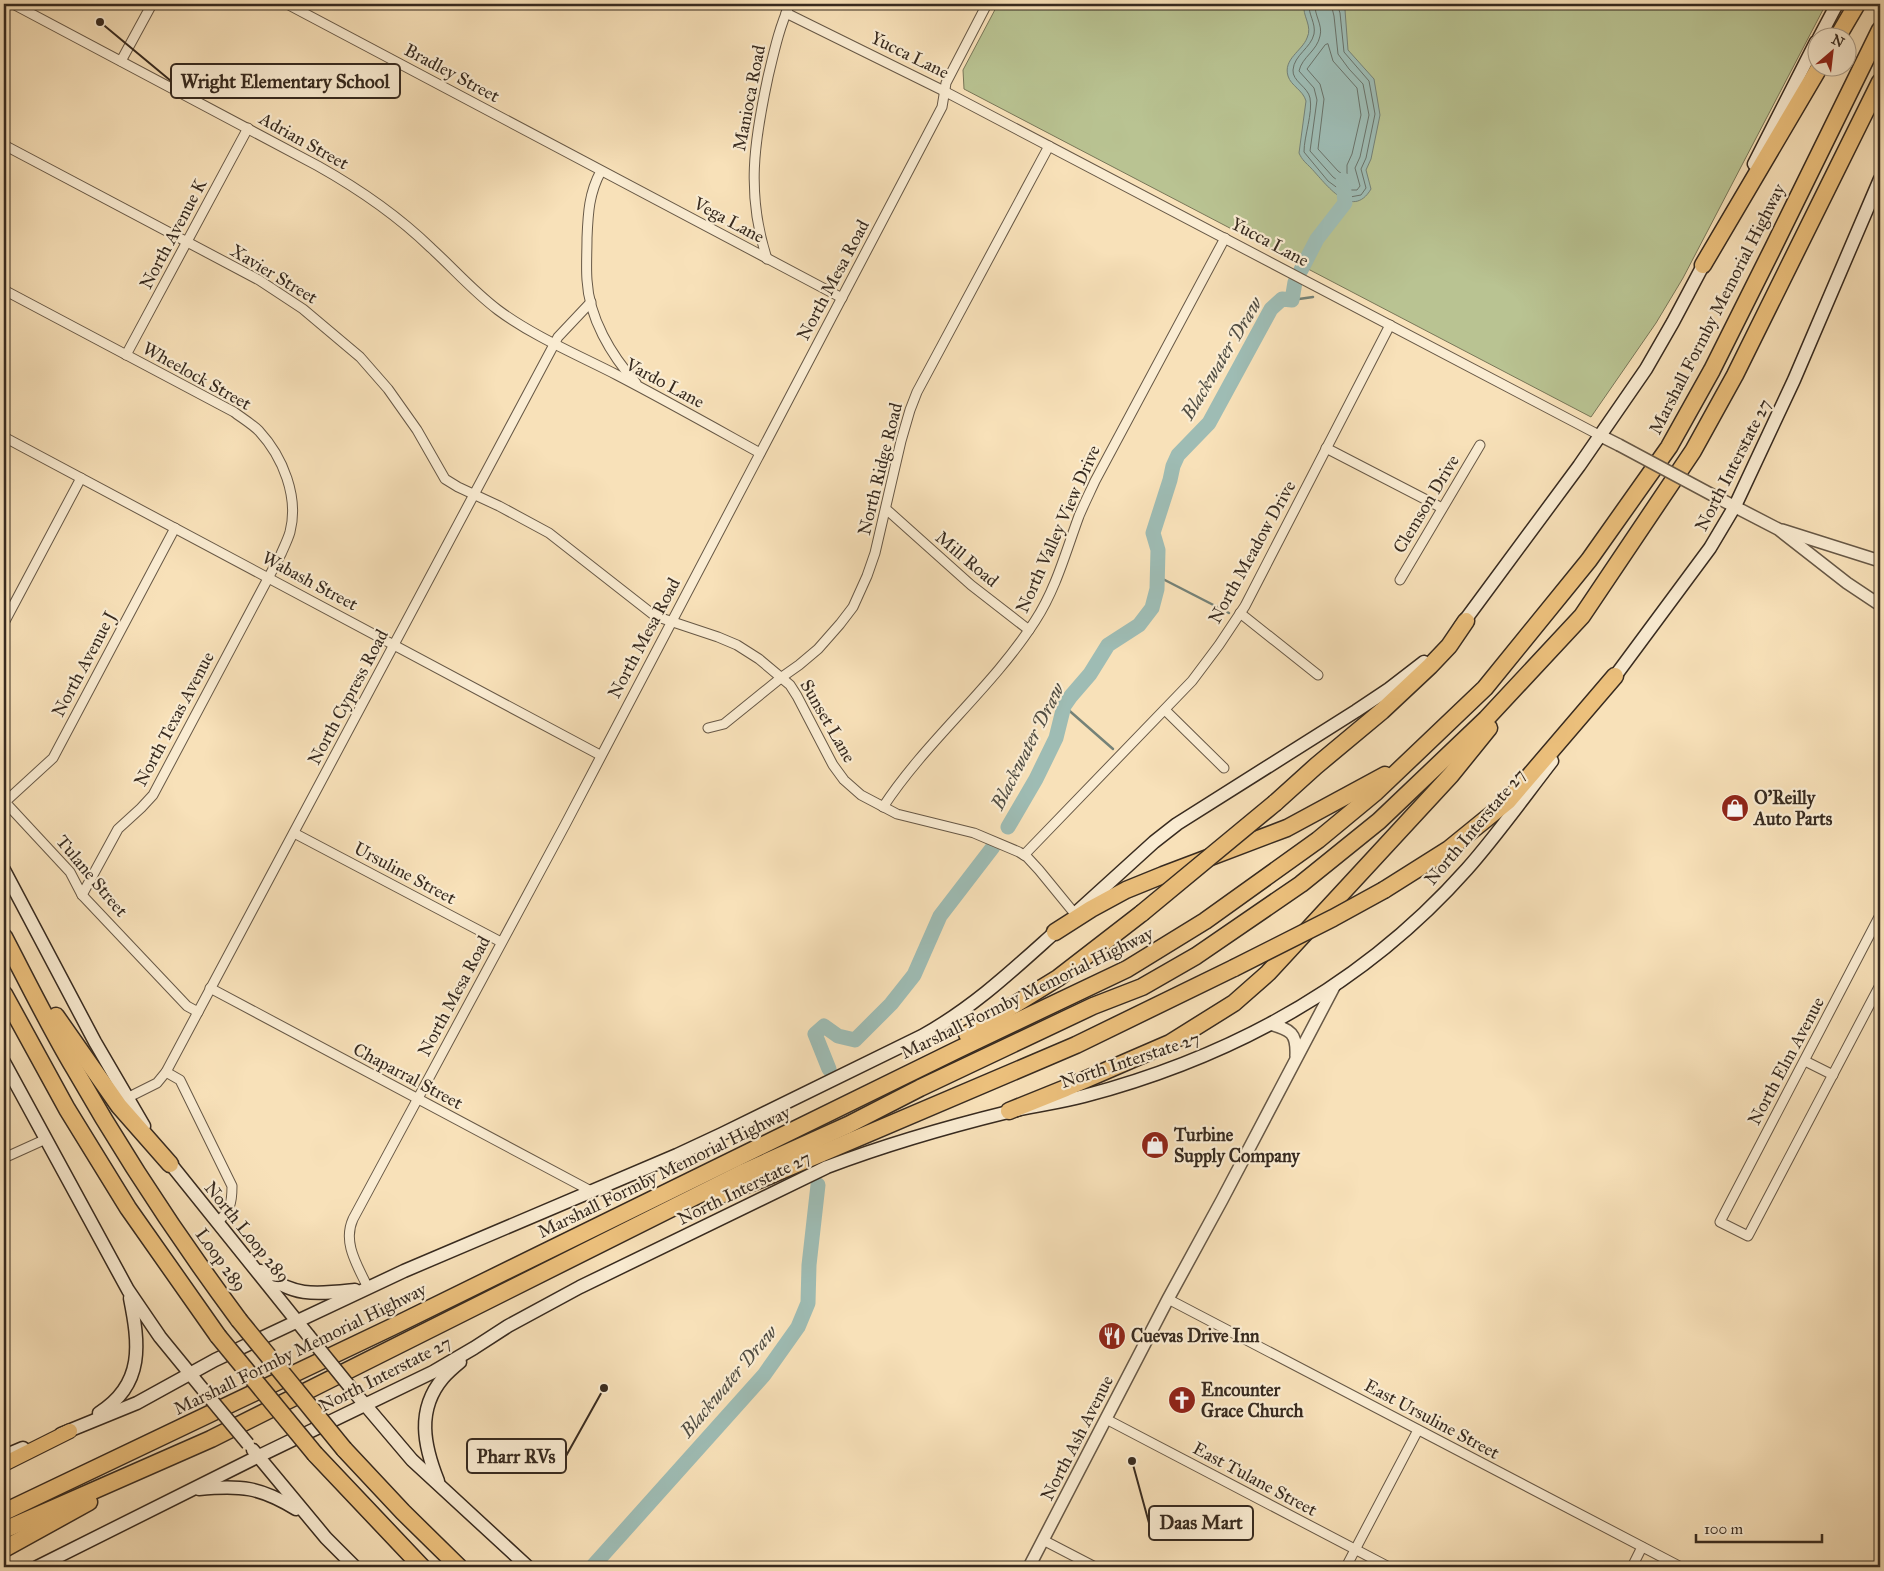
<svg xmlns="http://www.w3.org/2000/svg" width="1884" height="1571" font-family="'IM FELL Great Primer',serif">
  <rect width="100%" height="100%" fill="#f8e1b9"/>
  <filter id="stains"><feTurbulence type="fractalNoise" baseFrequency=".004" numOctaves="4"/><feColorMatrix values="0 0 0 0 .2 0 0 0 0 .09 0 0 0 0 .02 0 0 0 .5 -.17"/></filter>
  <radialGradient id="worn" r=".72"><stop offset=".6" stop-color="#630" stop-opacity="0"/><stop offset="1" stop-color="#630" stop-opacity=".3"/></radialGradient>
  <polygon fill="#b9c392" stroke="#787658" points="998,4 1826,4 1683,278 1656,323 1591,417 964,89 963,70"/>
  <path fill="#9ebcb4" stroke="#758278" d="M 1304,4 L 1342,4 L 1345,10 L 1348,50 L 1374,79 L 1380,115 L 1371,159 L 1366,170 L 1371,189 C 1352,221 1326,184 1311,168 C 1306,163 1302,160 1299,153 L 1306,101 C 1303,90 1291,86 1288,76 C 1283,59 1302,51 1307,38 C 1313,26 1302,16 1304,4 Z"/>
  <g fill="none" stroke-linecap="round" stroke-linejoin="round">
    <g stroke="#6a736a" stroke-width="1">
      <path d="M 1309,4 C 1308,14 1316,23 1314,34 C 1311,48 1294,55 1293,70 C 1292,81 1308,87 1310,98 C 1313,113 1304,136 1304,152 L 1328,181 L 1343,192 L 1350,197 L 1361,195 L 1366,188 L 1361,169 L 1366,158 L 1375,114 L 1369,81 L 1344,52 L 1340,13 L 1337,4"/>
      <path d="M 1315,4 C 1314,15 1323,25 1320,36 C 1317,51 1302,57 1299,71 L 1314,88 L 1317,100 L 1310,151 L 1333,177 L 1351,190 L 1357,190 L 1360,186 L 1355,168 L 1360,157 L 1369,115 L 1363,84 L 1349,69 L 1338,54 L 1334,16 L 1331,4"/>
      <polygon points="1328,44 1333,61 1357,88 1361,115 1352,154 1347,165 1347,174 1345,176 1338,171 1318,149 1324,99 1320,84 1307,69 1325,45"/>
    </g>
    <g stroke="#758278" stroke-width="2.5">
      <polyline points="1292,300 1313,297"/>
      <polyline points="1157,576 1229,613"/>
      <polyline points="1064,706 1113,749"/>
    </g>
    <g stroke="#9ebcb4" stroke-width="15">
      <polyline points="1301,270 1317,239 1345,203 1343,180"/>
      <polyline points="1008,827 1036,779 1056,738 1064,706 1071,696 1090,674 1108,645 1139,625 1152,608 1157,589 1158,550 1153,533 1170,480 1173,466 1178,455 1209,423 1271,309 1282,299 1292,300 1295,282"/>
      <polyline points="829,1069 815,1034 824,1026 838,1036 855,1040 891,1004 914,975 940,916 993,847"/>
      <polyline points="592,1567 764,1375 798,1327 808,1303 809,1265 818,1185"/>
    </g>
    <g stroke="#675846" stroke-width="11">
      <g id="minor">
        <path d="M 13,4 L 318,166 C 359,189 397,215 431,248 C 454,269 473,291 498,310 C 533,336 578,355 617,375 C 665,400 713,427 760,453"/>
        <polyline points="287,4 842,298"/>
        <polyline points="786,13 944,91 1599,435"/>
        <polyline points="121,61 152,4"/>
        <polyline points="4,145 259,280 303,309 360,357 388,389 417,430 445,479 458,487 499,506 549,533 655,616 718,637 737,645 759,659 790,685 797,696 833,765 844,780 861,795 897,814 974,833 1019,852 1027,857 1039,870 1075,914"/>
        <path d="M 601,171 C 589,193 588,213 587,238 C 587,252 586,267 587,280 C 589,318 611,355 636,383"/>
        <path d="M 767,259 C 746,194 754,142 768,77 C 774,52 779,28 790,4"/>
        <path d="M 4,290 L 234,412 C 242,418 252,424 259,431 C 283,457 299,497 290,532 C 288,539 284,547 281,554 L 153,795 L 141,808 L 118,829 L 82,895"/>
        <polyline points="126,355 248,128"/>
        <polyline points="4,437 600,755"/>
        <polyline points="1326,448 1442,508"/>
        <polyline points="886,509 971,585 1029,630"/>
        <polyline points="175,528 53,758 5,802 70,872 82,895 187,1006 198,1012"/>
        <polyline points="1400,580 1480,445"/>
        <polyline points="1240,613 1318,675"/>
        <polyline points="4,623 81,478"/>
        <polyline points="1165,710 1224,768"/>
        <polyline points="708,728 724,724 782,677 799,665 818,649 840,624 853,607 867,576 875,553 901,441 910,410 917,392 1049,146"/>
        <path d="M 883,807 C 927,740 992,688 1035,621 C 1056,589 1066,551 1079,516 C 1084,504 1090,492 1095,481 L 1225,238"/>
        <polyline points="294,833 501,942"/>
        <polyline points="1024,855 1192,681 1219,645 1245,606 1390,325"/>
        <polyline points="1880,915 1720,1222 1748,1236 1880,985"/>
        <polyline points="210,988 591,1191"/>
        <polyline points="1805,1061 1833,1075"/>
        <path d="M 166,1072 L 180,1080 L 232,1186 C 232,1204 230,1210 217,1223"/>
        <polyline points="127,1098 157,1083 166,1072 558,337 591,302"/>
        <polyline points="4,1158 46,1139"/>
        <path d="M 368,1288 C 358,1266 342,1243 353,1219 L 565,825 L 942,107 L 946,83 L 987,4"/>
        <polyline points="1168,1299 1681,1567"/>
        <polyline points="1106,1419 1389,1567"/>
        <polyline points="1043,1540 1095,1567"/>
        <polyline points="1346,1567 1418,1430"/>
        <polyline points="1632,1567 1642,1547"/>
      </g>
    </g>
    <g stroke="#675846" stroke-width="14">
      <g id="tertiary">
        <polyline points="1599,435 1619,445"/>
        <polyline points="1718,498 1778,529 1847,583 1880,605"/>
        <polyline points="1782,530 1880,561"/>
        <path d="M 1270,1024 C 1291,1030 1297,1033 1296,1056"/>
        <polyline points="1029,1567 1168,1299 1222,1200 1335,985"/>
      </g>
    </g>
    <g stroke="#372a1f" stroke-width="15">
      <g id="secondary">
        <polyline points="1819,38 1837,4"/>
        <polyline points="1754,164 1816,42"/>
        <polyline points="1460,627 1579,466 1646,369 1673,322 1707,258"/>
        <polyline points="1610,683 1710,548 1735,506 1794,380 1880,179"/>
        <polyline points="4,870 95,1042 144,1126"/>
        <polyline points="1078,911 1154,842 1177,824 1356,711 1389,689 1424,662"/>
        <polyline points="4,1062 128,1290 160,1337 205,1392"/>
        <polyline points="165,1157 308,1335"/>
        <path d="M 261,1271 C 293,1298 317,1294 355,1290"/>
        <polyline points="350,1387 412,1460 528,1567"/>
        <path d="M 99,1413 C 145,1384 139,1343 130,1298"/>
        <path d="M 61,1434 L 137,1403 L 215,1360 L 404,1271 L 677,1155 L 722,1134 L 922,1036 C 976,1006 1016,967 1062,926"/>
        <polyline points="253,1450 326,1538 355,1567"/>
        <polyline points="4,1456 23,1448"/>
        <path d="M 438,1481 C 424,1446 416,1410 443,1378 C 448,1372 454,1367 460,1362"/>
        <path d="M 199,1489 C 241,1485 260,1487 296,1509"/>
        <path d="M 37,1567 L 253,1459 L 433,1372 L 474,1348 L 508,1326 L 580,1287 L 827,1167 C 885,1145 947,1127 1008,1112 C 1033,1105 1059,1103 1084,1096 C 1232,1057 1364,985 1467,869 C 1497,835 1524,797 1552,761"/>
      </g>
    </g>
    <g stroke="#372a1f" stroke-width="16">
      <polyline id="primary" points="4,1464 70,1431"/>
    </g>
    <g stroke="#372a1f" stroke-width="19">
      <g id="motorway">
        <polyline points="1837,38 1857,4"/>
        <polyline points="1703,265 1819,68"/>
        <polyline points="1275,803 1316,766 1382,711 1430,666 1449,646 1466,621"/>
        <polyline points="1384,890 1449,849 1508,801 1615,676"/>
        <polyline points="1055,932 1091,909 1126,890 1163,875 1287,828 1385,775"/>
        <path d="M 4,937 C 27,981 49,1026 74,1068 C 124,1156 179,1239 239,1320"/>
        <polyline points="4,994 67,1109 128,1208 218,1336"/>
        <polyline points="56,1016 119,1106 170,1164"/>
        <polyline points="967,1034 1058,978 1142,913"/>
        <polyline points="1009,1111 1066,1088 1170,1043 1234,1003 1268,973 1451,775 1489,728"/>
        <polyline points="715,1197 764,1178 1076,1045 1234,968"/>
        <polyline points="344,1449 403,1512 459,1567"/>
        <polyline points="315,1454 422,1567"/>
        <polyline points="4,1512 392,1327 959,1049 1127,969 1205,921 1318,840 1376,792 1485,688 1589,560 1669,447 1712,370 1773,248 1880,30"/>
        <polyline points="4,1530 211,1439 744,1172 848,1125 920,1088 1093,1006 1142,987 1196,956 1301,884 1379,821 1486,719 1582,616 1693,451 1735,375 1880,82"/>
        <polyline points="4,1549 89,1502"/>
      </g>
    </g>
    <use href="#minor" stroke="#faecd2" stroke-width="9"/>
    <use href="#tertiary" stroke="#faecd2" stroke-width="11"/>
    <use href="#secondary" stroke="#faecd2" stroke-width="12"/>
    <use href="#primary" stroke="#ecc07c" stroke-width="14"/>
    <use href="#motorway" stroke="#ecc07c" stroke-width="16"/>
    <g stroke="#675846" stroke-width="14" stroke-linecap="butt">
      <polyline id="tertiary-bridge" points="1619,445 1718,498"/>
    </g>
    <g stroke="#372a1f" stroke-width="15" stroke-linecap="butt">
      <g id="secondary-bridge">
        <polyline points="308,1335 350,1387"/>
        <polyline points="205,1392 248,1444"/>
      </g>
    </g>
    <g stroke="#372a1f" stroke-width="19" stroke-linecap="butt">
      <g id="motorway-bridge">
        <polyline points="1142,913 1275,803"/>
        <polyline points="1234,968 1333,918 1384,890"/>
        <polyline points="239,1320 344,1449"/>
        <polyline points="218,1336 315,1454"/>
      </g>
    </g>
    <use href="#tertiary-bridge" stroke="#faecd2" stroke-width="11"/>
    <use href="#secondary-bridge" stroke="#faecd2" stroke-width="12"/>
    <use href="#motorway-bridge" stroke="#ecc07c" stroke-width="16"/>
  </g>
  <defs>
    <g id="shop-disc" transform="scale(1.4375)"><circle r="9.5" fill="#8f2418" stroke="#faecd2"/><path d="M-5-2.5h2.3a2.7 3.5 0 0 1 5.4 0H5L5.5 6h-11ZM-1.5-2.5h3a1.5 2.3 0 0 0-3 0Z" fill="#fff"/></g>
    <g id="restaurant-disc" transform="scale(1.4375)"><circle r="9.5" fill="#8f2418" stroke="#faecd2"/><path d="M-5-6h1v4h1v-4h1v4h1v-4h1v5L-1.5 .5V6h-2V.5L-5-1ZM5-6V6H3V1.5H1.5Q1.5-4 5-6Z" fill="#fff"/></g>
    <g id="church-disc" transform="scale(1.4375)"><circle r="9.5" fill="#8f2418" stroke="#faecd2"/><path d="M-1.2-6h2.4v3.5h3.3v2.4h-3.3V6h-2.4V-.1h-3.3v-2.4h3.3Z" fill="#fff"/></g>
  </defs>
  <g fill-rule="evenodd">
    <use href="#shop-disc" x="1735" y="808"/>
    <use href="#shop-disc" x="1155" y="1145"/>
    <use href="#restaurant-disc" x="1112" y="1336"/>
    <use href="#church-disc" x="1182" y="1400"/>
  </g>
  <g text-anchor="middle" stroke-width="4.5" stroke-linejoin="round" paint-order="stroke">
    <g font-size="18" fill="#372a1f" stroke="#faecd2">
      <text transform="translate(910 55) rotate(26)" y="6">Yucca Lane</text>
      <text transform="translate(452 73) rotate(28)" y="6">Bradley Street</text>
      <text transform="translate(749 98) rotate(-79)" y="6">Manioca Road</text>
      <text transform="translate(304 141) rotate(29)" y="6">Adrian Street</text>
      <text transform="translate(729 220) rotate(28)" y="6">Vega Lane</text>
      <text transform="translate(173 234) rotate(-62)" y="6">North Avenue K</text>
      <text transform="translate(1270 242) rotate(28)" y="6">Yucca Lane</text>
      <text transform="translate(274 274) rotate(31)" y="6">Xavier Street</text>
      <text transform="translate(833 280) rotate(-62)" y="6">North Mesa Road</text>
      <text transform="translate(1717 309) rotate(-63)" y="6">Marshall Formby Memorial Highway</text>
      <text transform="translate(197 376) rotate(29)" y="6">Wheelock Street</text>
      <text transform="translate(665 383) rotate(28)" y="6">Vardo Lane</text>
      <text transform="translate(1733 465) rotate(-63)" y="6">North Interstate 27</text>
      <text transform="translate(880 469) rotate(-76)" y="6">North Ridge Road</text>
      <text transform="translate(1426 504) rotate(-59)" y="6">Clemson Drive</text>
      <text transform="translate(1058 529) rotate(-66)" y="6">North Valley View Drive</text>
      <text transform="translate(1252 552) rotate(-61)" y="6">North Meadow Drive</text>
      <text transform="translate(967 559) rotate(40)" y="6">Mill Road</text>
      <text transform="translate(310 581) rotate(28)" y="6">Wabash Street</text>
      <text transform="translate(644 638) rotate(-62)" y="6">North Mesa Road</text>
      <text transform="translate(84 664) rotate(-62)" y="6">North Avenue J</text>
      <text transform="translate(348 697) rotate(-62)" y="6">North Cypress Road</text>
      <text transform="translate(174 719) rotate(-62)" y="6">North Texas Avenue</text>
      <text transform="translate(828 721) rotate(60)" y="6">Sunset Lane</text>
      <text transform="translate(1475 827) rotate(-50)" y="6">North Interstate 27</text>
      <text transform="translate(405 873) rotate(28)" y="6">Ursuline Street</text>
      <text transform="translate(92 876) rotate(50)" y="6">Tulane Street</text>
      <text transform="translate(1027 993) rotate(-26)" y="6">Marshall Formby Memorial Highway</text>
      <text transform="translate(454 996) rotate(-62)" y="6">North Mesa Road</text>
      <text transform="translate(1130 1060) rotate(-18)" y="6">North Interstate 27</text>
      <text transform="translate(1786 1061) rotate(-62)" y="6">North Elm Avenue</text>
      <text transform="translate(408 1076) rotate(28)" y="6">Chaparral Street</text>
      <text transform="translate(664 1172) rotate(-26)" y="6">Marshall Formby Memorial Highway</text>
      <text transform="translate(744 1188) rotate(-26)" y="6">North Interstate 27</text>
      <text transform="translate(247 1232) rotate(51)" y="6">North Loop 289</text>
      <text transform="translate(221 1260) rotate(54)" y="6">Loop 289</text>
      <text transform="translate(300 1349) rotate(-26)" y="6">Marshall Formby Memorial Highway</text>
      <text transform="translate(385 1374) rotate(-27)" y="6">North Interstate 27</text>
      <text transform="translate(1432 1419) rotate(28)" y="6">East Ursuline Street</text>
      <text transform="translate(1077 1438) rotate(-63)" y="6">North Ash Avenue</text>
      <text transform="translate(1255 1479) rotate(28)" y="6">East Tulane Street</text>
    </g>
    <g font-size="18" font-weight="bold" fill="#372a1f" stroke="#faecd2" text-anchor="start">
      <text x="1754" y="804">O'Reilly<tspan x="1754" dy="21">Auto Parts</tspan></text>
      <text x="1174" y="1141">Turbine<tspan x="1174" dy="21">Supply Company</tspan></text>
      <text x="1131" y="1342">Cuevas Drive Inn</text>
      <text x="1201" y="1396">Encounter<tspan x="1201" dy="21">Grace Church</tspan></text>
    </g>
    <g font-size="19" font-style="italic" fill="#514e44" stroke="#faecd2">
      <text transform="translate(1221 358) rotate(-59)" y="7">Blackwater Draw</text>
      <text transform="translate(1027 746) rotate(-63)" y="7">Blackwater Draw</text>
      <text transform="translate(728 1381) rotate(-50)" y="7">Blackwater Draw</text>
    </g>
  </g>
  <path fill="none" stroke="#372a1f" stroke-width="2" d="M100 22L171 81M604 1388L566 1456M1132 1461L1149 1523"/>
  <g fill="#372a1f" stroke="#faecd2" stroke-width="2">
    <circle cx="100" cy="22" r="5"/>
    <circle cx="604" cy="1388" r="5"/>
    <circle cx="1132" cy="1461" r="5"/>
  </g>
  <g fill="#faecd2" stroke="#372a1f" stroke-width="2">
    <rect x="171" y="64" width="229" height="34" rx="5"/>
    <rect x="467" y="1439" width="99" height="34" rx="5"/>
    <rect x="1149" y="1506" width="104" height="34" rx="5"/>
  </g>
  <g font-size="19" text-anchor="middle" font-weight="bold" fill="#372a1f">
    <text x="285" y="88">Wright Elementary School</text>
    <text x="516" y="1463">Pharr RVs</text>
    <text x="1201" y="1529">Daas Mart</text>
  </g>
  <rect width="1884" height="1571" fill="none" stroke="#f8e1b9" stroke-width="20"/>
  <rect x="5" y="5" width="1874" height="1561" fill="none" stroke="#372a1f" stroke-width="2.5"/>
  <rect x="10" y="10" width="1864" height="1551" fill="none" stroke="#372a1f"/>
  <g transform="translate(1832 52) rotate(28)"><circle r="24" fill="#faecd2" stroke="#ac9e8a"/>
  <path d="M0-4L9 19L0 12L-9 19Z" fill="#8f2418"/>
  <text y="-8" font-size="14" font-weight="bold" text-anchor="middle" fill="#372a1f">N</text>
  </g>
  <path d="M1696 1534v8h126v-8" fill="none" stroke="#372a1f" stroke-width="2.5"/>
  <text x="1704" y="1534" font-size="15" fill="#372a1f" stroke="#faecd2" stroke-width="4" paint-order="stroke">100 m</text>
  <rect width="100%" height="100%" filter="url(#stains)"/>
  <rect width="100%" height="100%" fill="url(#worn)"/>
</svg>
